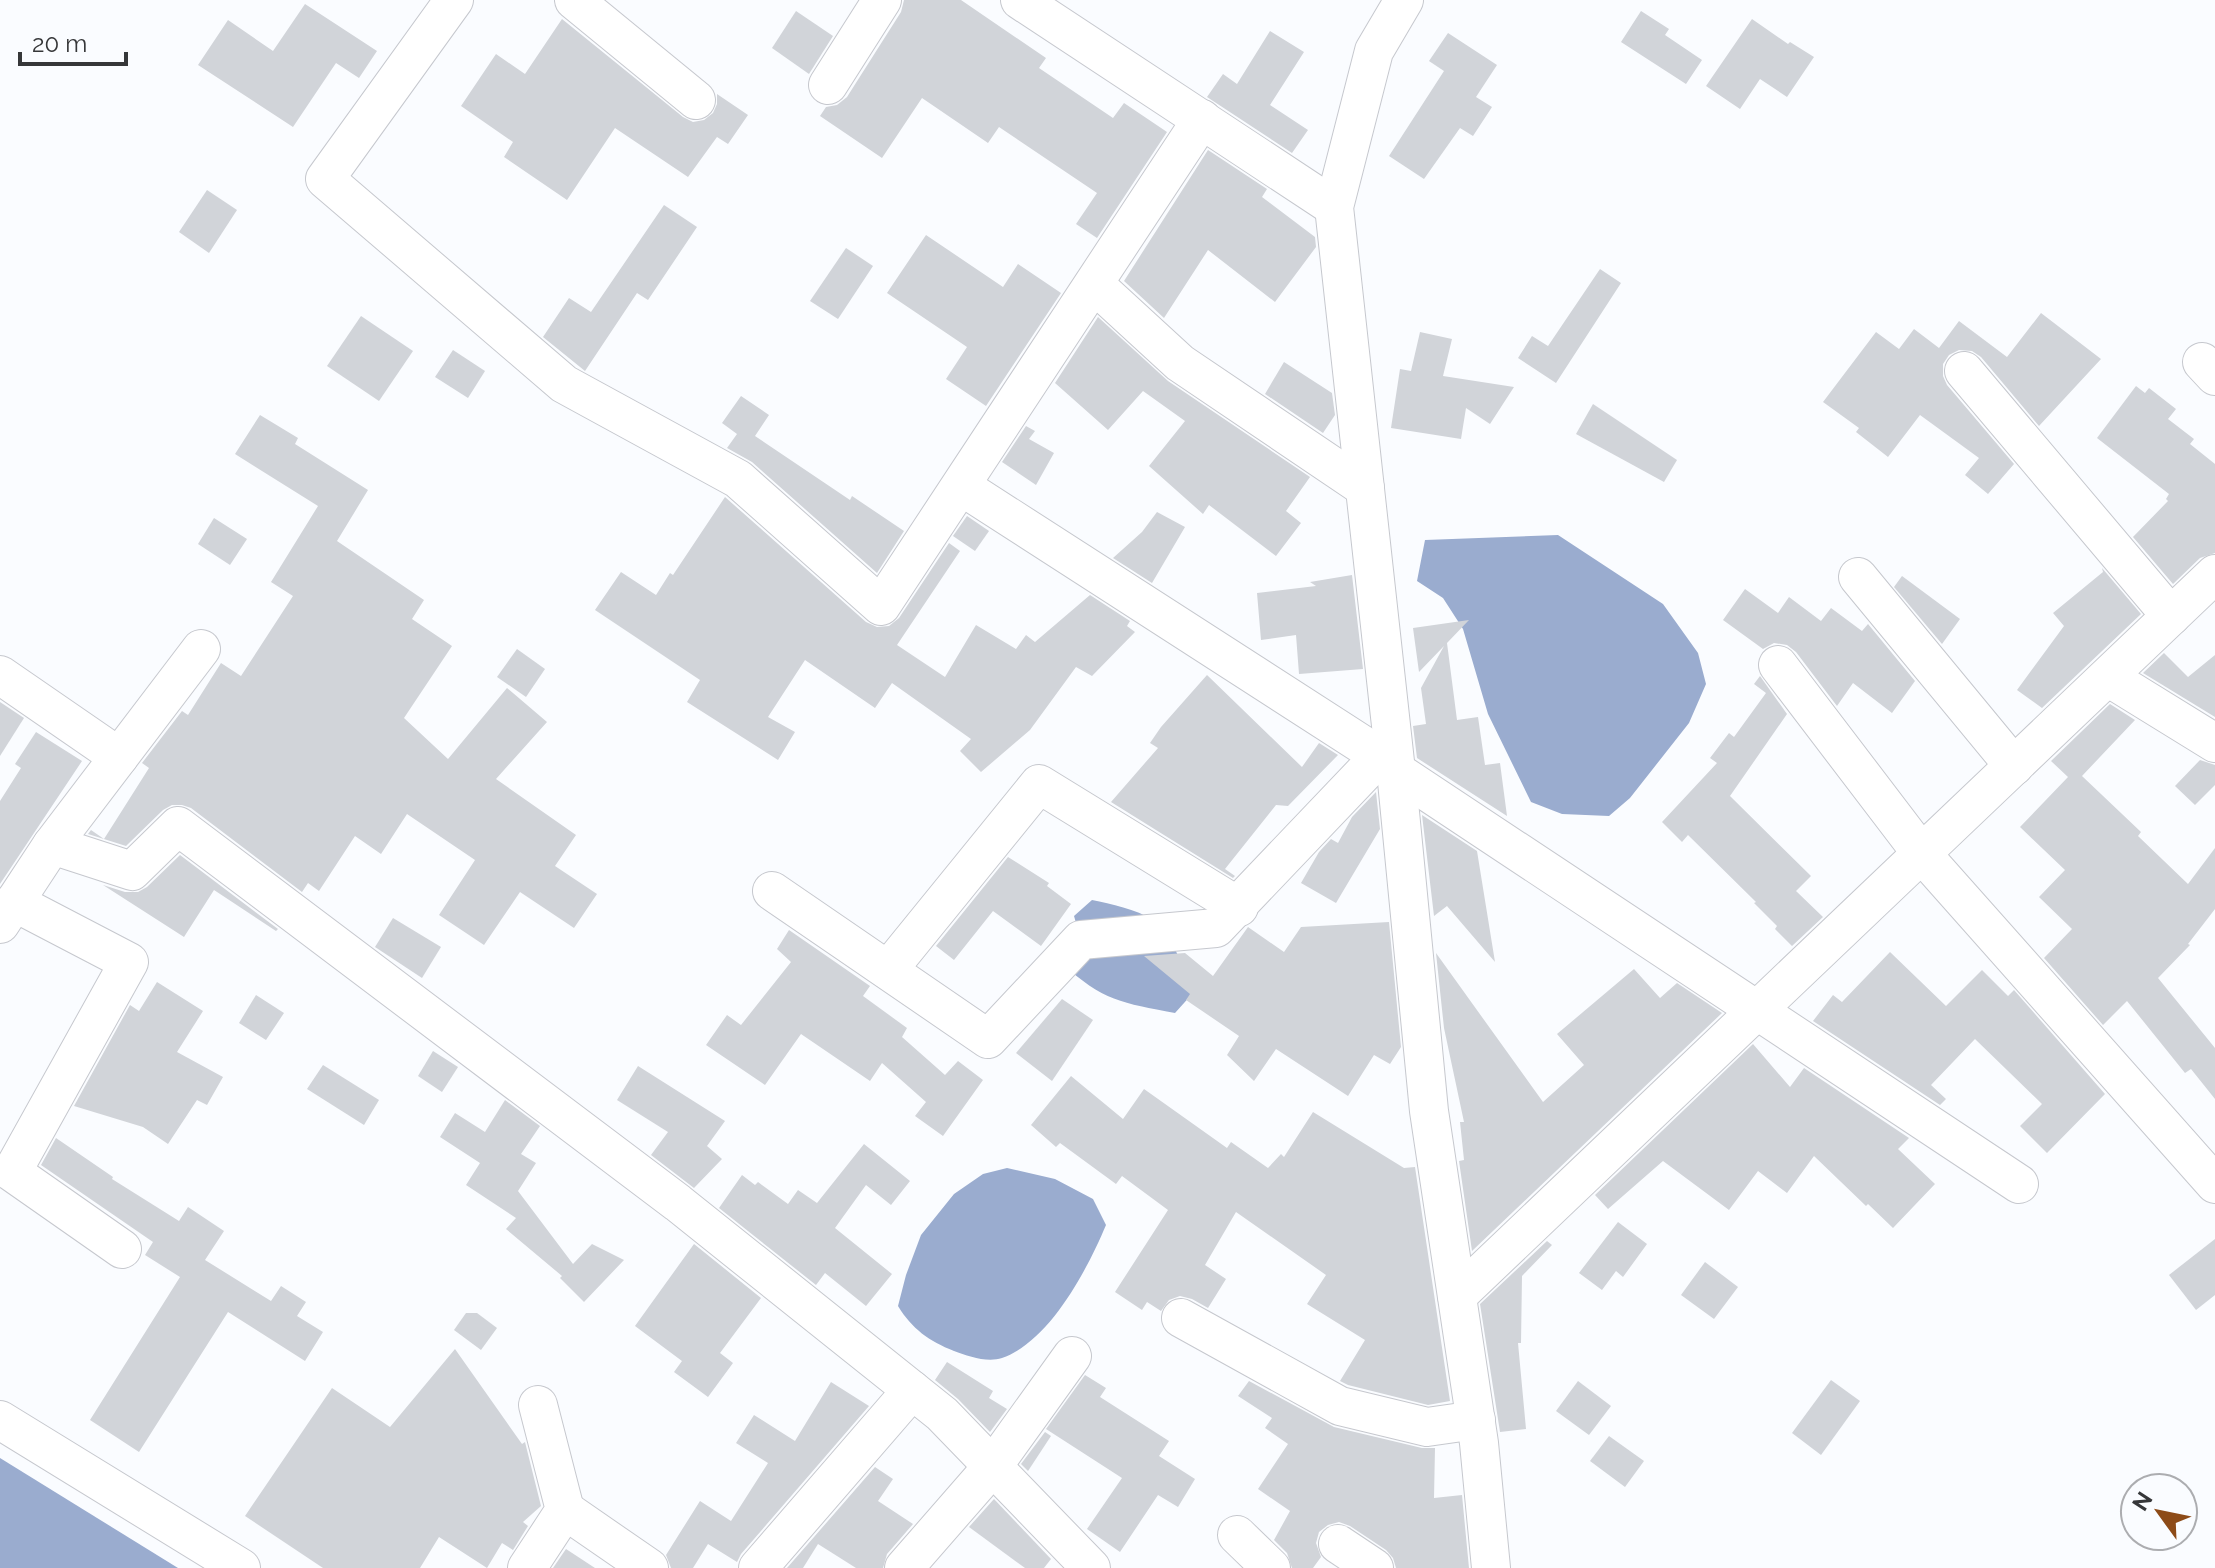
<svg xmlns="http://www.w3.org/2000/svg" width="2215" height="1568" font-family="Raleway,sans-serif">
  <rect width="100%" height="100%" fill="#fafcff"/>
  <g fill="#9aaccf">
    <polygon points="1558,535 1663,604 1698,653 1706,684 1689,723 1630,798 1609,816 1562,814 1531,802 1488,714 1463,629 1443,598 1417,581 1425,540"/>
    <path d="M 1092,900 C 1111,904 1136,909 1153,920 C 1170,931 1187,974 1193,993 L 1175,1013 C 1123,1003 1102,1001 1062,963 L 1081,940 L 1074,916 Z"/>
    <path d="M 1007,1168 L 1055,1179 L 1093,1199 L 1106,1225 C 1087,1270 1050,1341 1002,1358 C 987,1363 968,1356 954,1351 C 929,1341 912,1329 898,1306 L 906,1275 L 921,1235 L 954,1194 L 983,1174 Z"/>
    <polygon points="0,1458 178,1568 0,1568"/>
  </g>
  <g fill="#d1d4d9">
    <polygon points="904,0 961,0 1046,58 1039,68 1113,118 1124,103 1167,132 1097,238 1076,224 1097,193 999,127 988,143 922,98 882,158 820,116 826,107 837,105 847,97 901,12"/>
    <polygon points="305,4 377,51 359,78 336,63 293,127 198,65 228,20 273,51"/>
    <polygon points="796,11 833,36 809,74 772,48"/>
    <polygon points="1641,11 1669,29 1665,35 1702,60 1686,84 1621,42"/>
    <polygon points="562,19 683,117 693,122 704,120 713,113 717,104 717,94 748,115 728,144 717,137 688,177 615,128 567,200 504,157 513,142 461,106 496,54 525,74"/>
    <polygon points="1752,19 1788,44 1790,42 1814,57 1787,97 1760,79 1740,109 1706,86"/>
    <polygon points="1270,31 1304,52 1270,105 1308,130 1292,153 1207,97 1223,74 1237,84"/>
    <polygon points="1448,33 1497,65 1476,97 1492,107 1473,136 1460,128 1424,179 1389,156 1444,71 1429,61"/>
    <polygon points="1208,150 1267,189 1262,197 1315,237 1316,247 1275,302 1208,250 1164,318 1124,281"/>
    <polygon points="207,190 237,210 209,253 179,232"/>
    <polygon points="664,205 697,227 648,300 637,293 585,371 543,337 569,298 591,312"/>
    <polygon points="926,235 1003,287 1018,264 1061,293 986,406 946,379 967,347 887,293"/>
    <polygon points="846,248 873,266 838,319 810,301"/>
    <polygon points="1600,269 1621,283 1556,383 1518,358 1532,336 1548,346"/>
    <polygon points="2041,313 2101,359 2039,426 1981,357 1972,351 1959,350 1949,355 1943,364 1943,376 1947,385 2014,464 1988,494 1965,475 1979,458 1920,415 1888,457 1856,432 1859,428 1823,402 1876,332 1899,349 1914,329 1939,348 1959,321 2007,357"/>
    <polygon points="361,316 413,351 379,401 327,366"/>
    <polygon points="1098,317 1168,381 1310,477 1286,511 1301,523 1276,556 1209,505 1203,514 1149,466 1185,421 1143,391 1108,430 1055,383"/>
    <polygon points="1420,332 1452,339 1443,376 1514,387 1490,424 1466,408 1461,439 1391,428 1400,369 1411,371"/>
    <polygon points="453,350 485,371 468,398 435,377"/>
    <polygon points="1284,362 1332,393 1335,415 1323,433 1265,394"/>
    <polygon points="2136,386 2145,393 2149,388 2176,409 2168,419 2194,439 2190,444 2215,464 2215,553 2200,558 2173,584 2133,537 2168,501 2166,499 2169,494 2097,438"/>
    <polygon points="741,396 769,415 755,436 850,500 852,496 904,531 877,573 752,462 727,448 737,434 722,423"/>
    <polygon points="1593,404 1677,460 1664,482 1576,434"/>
    <polygon points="260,415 298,438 295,444 368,490 337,541 424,600 412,619 452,646 404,718 448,759 507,688 547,722 496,779 576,835 555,866 597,894 574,928 520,892 484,945 439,915 475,860 407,814 381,854 355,836 319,891 308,883 302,892 191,808 182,805 172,805 163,810 126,846 88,834 91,830 104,839 149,768 142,763 182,711 188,715 221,663 241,676 293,596 271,582 318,506 235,454"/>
    <polygon points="1026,426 1035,431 1029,439 1054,453 1036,485 1002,462"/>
    <polygon points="725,497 866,622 877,627 889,626 899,618 949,543 960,551 897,645 945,677 976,625 1016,649 1026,635 1035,642 1090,595 1130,621 1127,626 1135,632 1092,676 1076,667 1030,730 981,772 960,751 971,739 892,683 875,708 805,660 768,717 795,732 778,760 687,702 700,680 595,610 621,572 656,595 670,573 673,575"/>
    <polygon points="1157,512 1185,527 1152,583 1113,558 1142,532"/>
    <polygon points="967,516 989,531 975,551 953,536"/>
    <polygon points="214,518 247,539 230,565 198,544"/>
    <polygon points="2102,568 2141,614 2042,708 2017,690 2064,626 2053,613 2103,572"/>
    <polygon points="1352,575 1363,669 1299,674 1296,635 1261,640 1257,593 1316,586 1310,582"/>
    <polygon points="1902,576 1960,619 1942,644 1894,587"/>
    <polygon points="1745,589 1778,613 1789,597 1821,621 1831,608 1862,631 1868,624 1915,681 1892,713 1853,683 1837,706 1796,652 1787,645 1774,643 1763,649 1723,620"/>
    <polygon points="1469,620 1447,643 1457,720 1478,717 1485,765 1500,763 1507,816 1417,758 1413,726 1426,724 1421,688 1444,646 1419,672 1413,628"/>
    <polygon points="517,649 545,669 526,697 497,677"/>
    <polygon points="2164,653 2188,677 2215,655 2215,717 2143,673"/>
    <polygon points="1207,675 1302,767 1319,743 1338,755 1288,806 1276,805 1225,869 1235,876 1233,878 1111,802 1158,748 1150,743 1161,727"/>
    <polygon points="1760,676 1787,714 1730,796 1811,876 1796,891 1823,917 1792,946 1775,929 1777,926 1754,903 1756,902 1688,835 1682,842 1662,822 1717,763 1710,758 1729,733 1734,737 1766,693 1754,684"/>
    <polygon points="0,702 24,718 0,756"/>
    <polygon points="2110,704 2135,720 2082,776 2141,832 2138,836 2188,884 2215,848 2215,909 2188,944 2190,945 2158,978 2215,1048 2215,1099 2191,1069 2185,1073 2127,1001 2103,1025 2044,958 2072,929 2039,897 2065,870 2020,827 2068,777 2051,761"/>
    <polygon points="36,732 82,761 0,884 0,801 21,768 15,764"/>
    <polygon points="2200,760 2215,765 2215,785 2195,805 2175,786"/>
    <polygon points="1376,792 1380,829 1336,903 1301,883 1319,852 1331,839 1338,843 1352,817"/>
    <polygon points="1422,815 1477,851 1495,962 1447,906 1434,916"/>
    <polygon points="180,855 278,929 276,931 214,890 184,937 103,885 125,892 138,892 147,887"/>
    <polygon points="1008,857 1049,883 1047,886 1071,904 1041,946 993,911 954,960 936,946"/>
    <polygon points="393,918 441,947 422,978 375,947"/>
    <polygon points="1389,922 1401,1047 1390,1064 1374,1055 1348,1096 1276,1049 1254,1081 1227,1055 1239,1036 1186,1000 1190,994 1144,956 1185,953 1213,976 1248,927 1284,952 1301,927"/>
    <polygon points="789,930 870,986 863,996 907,1028 902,1037 945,1075 958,1061 983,1080 943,1136 915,1116 926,1102 882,1063 870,1081 801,1034 765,1085 706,1045 727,1015 741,1025 791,962 777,949"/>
    <polygon points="1890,952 1946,1006 1982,970 2008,996 2014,990 2105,1094 2047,1153 2020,1126 2042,1104 1975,1039 1931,1085 1946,1099 1940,1105 1813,1021 1833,995 1842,1002"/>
    <polygon points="1436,953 1543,1102 1584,1065 1557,1034 1634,969 1660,998 1677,983 1722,1013 1472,1251 1459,1161 1464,1160 1460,1122 1464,1122 1444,1028"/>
    <polygon points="157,982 203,1011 177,1052 223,1077 207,1105 197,1100 168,1144 143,1127 74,1106 130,1005 139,1011"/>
    <polygon points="256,995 284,1013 266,1040 239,1023"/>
    <polygon points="1062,999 1093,1020 1052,1081 1016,1053"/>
    <polygon points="1753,1044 1790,1087 1804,1068 1909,1138 1898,1149 1935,1184 1893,1228 1868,1204 1866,1206 1814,1156 1787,1193 1758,1171 1729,1210 1663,1161 1608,1209 1595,1195"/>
    <polygon points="433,1051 458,1067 442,1092 418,1076"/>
    <polygon points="323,1065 379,1100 364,1125 307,1089"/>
    <polygon points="638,1066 725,1121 707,1146 722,1159 694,1188 651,1155 668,1132 617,1100"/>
    <polygon points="1071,1076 1123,1119 1144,1089 1227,1148 1231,1142 1268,1168 1281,1154 1284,1157 1313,1112 1404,1168 1415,1167 1450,1401 1428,1405 1348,1385 1340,1381 1365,1340 1307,1304 1326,1275 1236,1212 1205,1265 1226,1279 1208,1308 1192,1299 1180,1296 1169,1300 1161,1311 1147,1302 1142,1310 1115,1292 1168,1210 1122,1176 1116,1184 1060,1143 1056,1147 1031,1125"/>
    <polygon points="505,1100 540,1126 521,1154 536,1163 518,1191 573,1264 592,1244 624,1260 584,1302 560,1278 562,1276 506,1229 516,1218 466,1185 480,1163 440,1137 455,1113 485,1132"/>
    <polygon points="56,1138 113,1177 112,1179 179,1221 188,1207 224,1231 205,1260 271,1301 281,1286 306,1302 297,1316 323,1332 305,1361 228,1312 139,1452 90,1420 180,1277 145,1255 153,1242 41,1165"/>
    <polygon points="864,1144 910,1181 891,1205 866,1185 835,1228 892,1274 866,1306 825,1273 816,1285 719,1208 742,1175 755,1185 758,1182 788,1204 798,1190 817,1203"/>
    <polygon points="1618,1222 1647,1244 1623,1277 1616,1271 1602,1290 1579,1273"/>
    <polygon points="2215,1239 2215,1295 2196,1310 2169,1275"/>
    <polygon points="1547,1241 1552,1245 1522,1276 1521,1343 1518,1343 1526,1429 1500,1432 1480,1304"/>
    <polygon points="694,1244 761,1298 720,1353 733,1363 708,1397 674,1372 682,1361 635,1326"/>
    <polygon points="1705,1262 1738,1287 1714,1319 1681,1295"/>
    <polygon points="466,1313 477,1313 497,1328 481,1350 454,1330"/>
    <polygon points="455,1349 522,1444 525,1442 541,1506 523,1522 528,1526 513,1550 502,1543 487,1568 439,1537 420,1568 323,1568 245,1516 332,1388 390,1427"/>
    <polygon points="947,1362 993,1391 989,1398 1007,1409 990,1432 958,1399 935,1380"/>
    <polygon points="1085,1375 1106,1388 1100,1397 1169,1441 1159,1456 1195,1479 1178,1507 1158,1495 1120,1552 1087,1529 1122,1478 1046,1429"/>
    <polygon points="1831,1380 1860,1401 1821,1455 1792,1433"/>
    <polygon points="1249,1381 1334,1427 1422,1448 1435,1448 1434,1498 1462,1495 1469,1568 1396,1568 1393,1558 1386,1550 1350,1526 1339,1522 1328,1525 1319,1532 1316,1543 1321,1557 1313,1568 1292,1568 1287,1553 1274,1540 1290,1511 1258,1489 1288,1444 1265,1428 1272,1418 1238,1396"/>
    <polygon points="1578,1381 1611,1406 1589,1435 1556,1411"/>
    <polygon points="831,1382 869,1406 741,1554 737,1562 708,1544 693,1568 671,1568 666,1555 700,1501 731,1521 768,1463 736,1443 754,1415 795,1441"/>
    <polygon points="1045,1432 1051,1436 1028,1471 1021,1464"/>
    <polygon points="1609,1436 1644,1461 1625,1487 1590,1461"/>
    <polygon points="875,1467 893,1479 878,1501 913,1524 887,1554 883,1568 856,1568 818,1544 803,1568 787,1568"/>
    <polygon points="994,1499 1051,1559 1044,1568 1025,1568 969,1527"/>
    <polygon points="566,1549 595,1568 553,1568"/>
  </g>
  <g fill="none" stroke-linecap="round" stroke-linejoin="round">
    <g stroke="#c6c8ce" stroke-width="40">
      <g id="minor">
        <polyline points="454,0 325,179 564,384 738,479 881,606 1202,119"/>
        <polyline points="574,0 696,100"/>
        <polyline points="1020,0 1334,207"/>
        <polyline points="1404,0 1374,51 1334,207 1396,771 1429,1111 1479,1443 1491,1568"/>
        <polyline points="828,85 882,0"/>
        <polyline points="1094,284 1180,363 1365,488"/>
        <polyline points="2202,362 2215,376"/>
        <polyline points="1964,371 2171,616"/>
        <polyline points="961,486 1380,756 1396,771 2019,1184"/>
        <polyline points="1858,577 2014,766"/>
        <polyline points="1778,665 1922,854 2215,1184"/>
        <polyline points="0,675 119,757"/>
        <polyline points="2108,677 2215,743"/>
        <polyline points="52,845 201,649"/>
        <polyline points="772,891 988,1039 1081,940 1216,928 1380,756"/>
        <polyline points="14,902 129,962 12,1172 122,1249"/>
        <polyline points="0,924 52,845 132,871 178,826 678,1203 942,1414 1091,1568"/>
        <polyline points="888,970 1039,784 1239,907"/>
        <polyline points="1457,1296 2215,574"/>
        <polyline points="1181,1318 1340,1406 1427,1427 1476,1420"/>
        <polyline points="0,1420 241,1568"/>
        <polyline points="565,1510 649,1568"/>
        <polyline points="1237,1535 1271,1568"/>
        <polyline points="1338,1544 1374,1568"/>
        <polyline points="527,1568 565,1510 538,1405"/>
        <polyline points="758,1568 912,1390"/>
        <polyline points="904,1568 993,1466 1072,1356"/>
      </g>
    </g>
    <use href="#minor" stroke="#fff" stroke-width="38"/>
  </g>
  <g transform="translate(2159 1512) rotate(303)"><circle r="38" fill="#fafcff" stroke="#acadb0" stroke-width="2"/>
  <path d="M0-6L14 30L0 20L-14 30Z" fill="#8d4b18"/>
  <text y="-12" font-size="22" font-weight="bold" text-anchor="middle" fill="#363739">N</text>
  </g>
  <path d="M20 52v12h106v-12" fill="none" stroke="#363739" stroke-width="4"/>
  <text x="32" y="52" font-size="24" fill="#363739" stroke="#fafcff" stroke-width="6" paint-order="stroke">20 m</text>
</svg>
